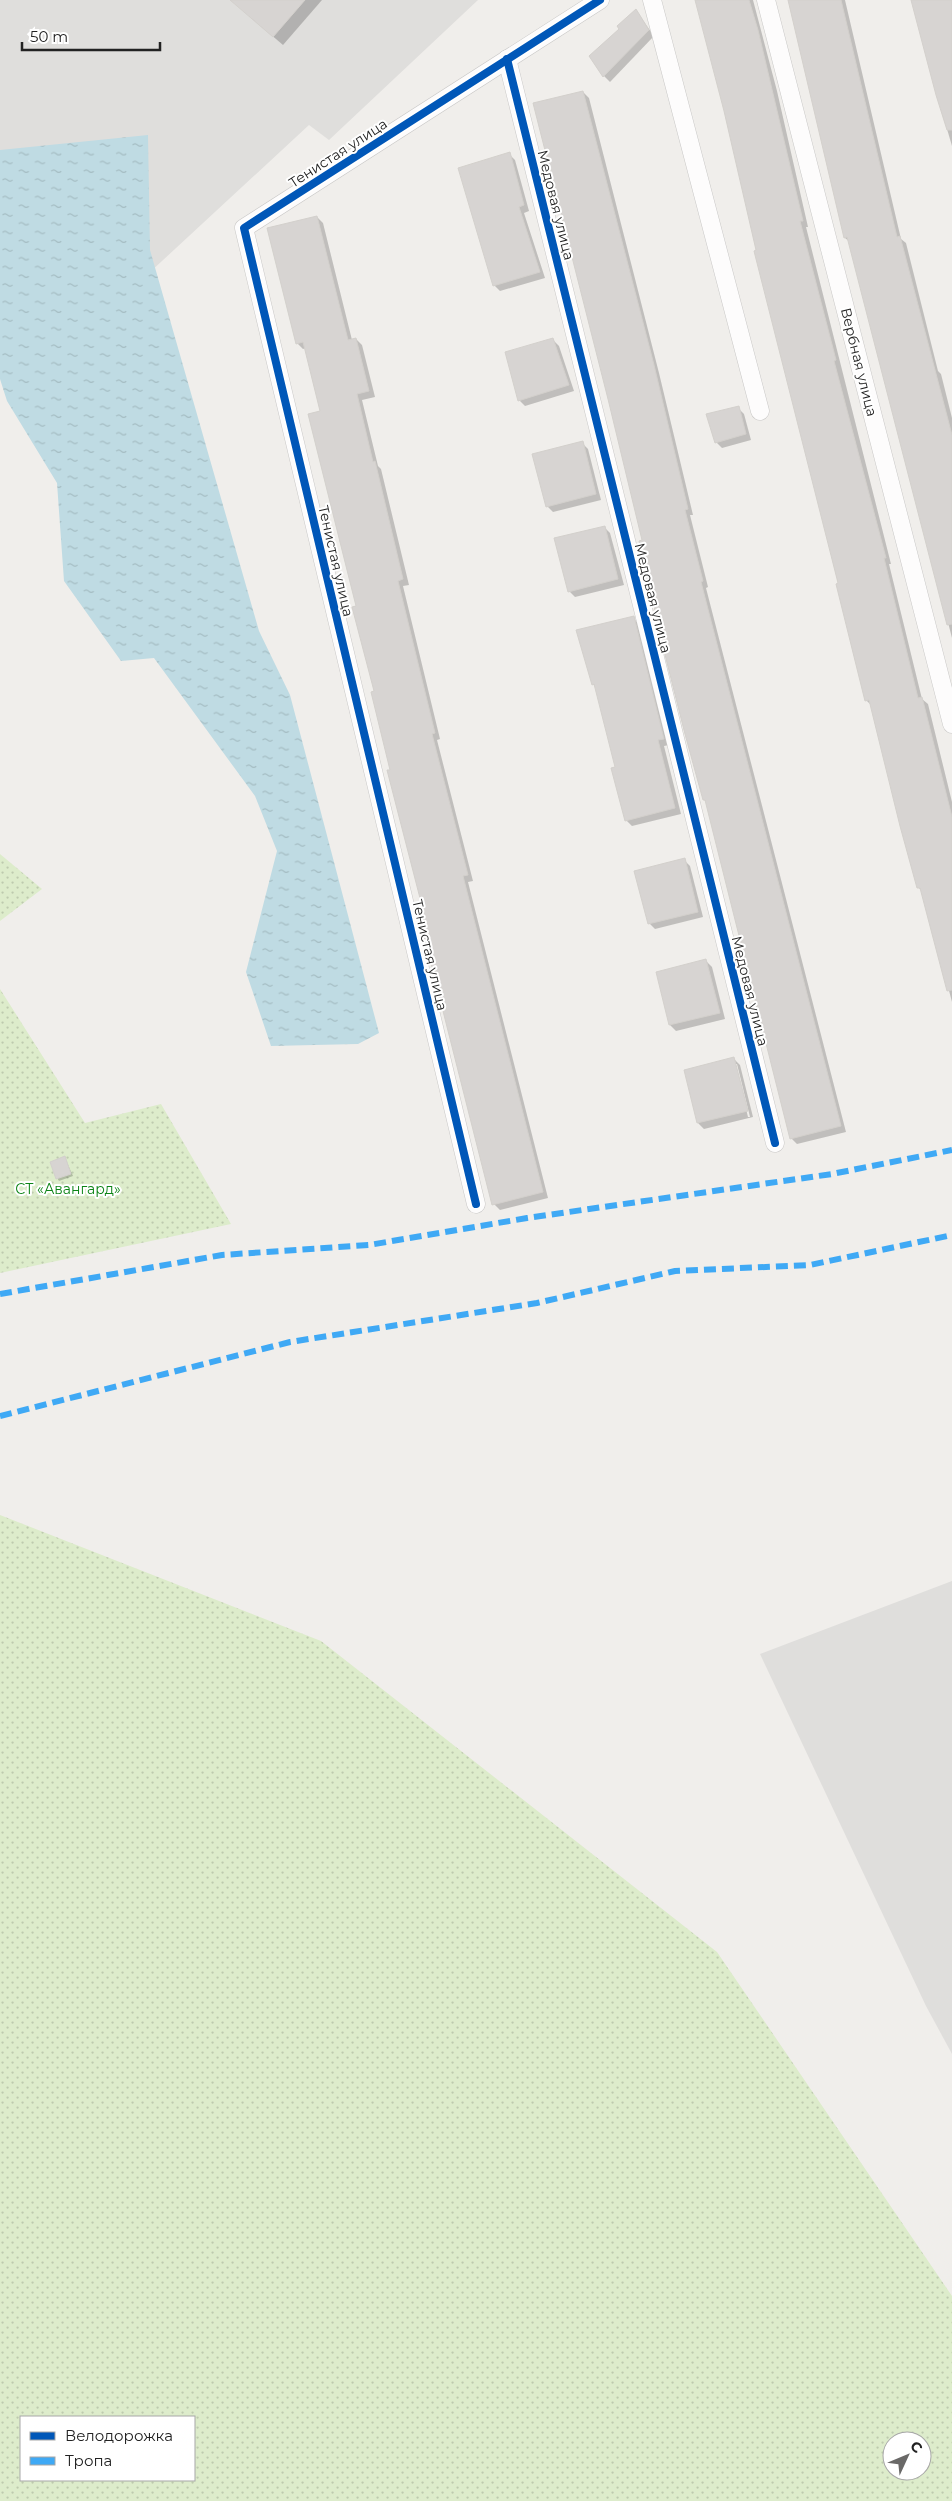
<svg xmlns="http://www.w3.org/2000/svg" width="952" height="2501" font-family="Montserrat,sans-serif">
  <defs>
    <pattern id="grass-dots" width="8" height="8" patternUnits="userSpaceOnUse" patternTransform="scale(1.25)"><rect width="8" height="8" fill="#ddeccb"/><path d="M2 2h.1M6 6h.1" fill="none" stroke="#bdcaae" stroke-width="1.8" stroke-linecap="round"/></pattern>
    <pattern id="water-ripples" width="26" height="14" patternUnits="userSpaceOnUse" patternTransform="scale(1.25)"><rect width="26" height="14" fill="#bfdbe3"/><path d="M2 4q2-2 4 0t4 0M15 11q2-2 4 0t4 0" fill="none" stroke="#a4bcc2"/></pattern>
  </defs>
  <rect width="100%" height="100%" fill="#f0eeeb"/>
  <g fill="#dfdedc">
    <polygon points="0,0 478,0 329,140 309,125 55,360 0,301"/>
    <polygon points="952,1581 952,2054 926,2006 760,1654"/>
  </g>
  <g fill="url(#grass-dots)" fill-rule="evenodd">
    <polygon points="0,854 42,889 0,921"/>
    <polygon points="0,989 85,1123 161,1104 231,1224 0,1273"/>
    <path d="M 0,1515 L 321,1641 L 717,1952 L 952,2296 L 952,2501 L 0,2501 ZM 194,2417 L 194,2480 L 21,2480 L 21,2417 ZM 892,2441 L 922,2441 L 922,2471 L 892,2471 Z"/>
  </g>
  <polygon fill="url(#water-ripples)" points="148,135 150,250 259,631 290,695 379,1033 358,1044 271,1046 246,972 277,851 255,796 154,658 121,661 64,581 57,483 7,401 0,379 0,150"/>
  <g fill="#0003" fill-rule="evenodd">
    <polygon points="247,0 322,0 283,45 249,16"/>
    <polygon points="697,0 753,0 777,91 808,227 806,227 891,564 889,564 922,699 928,704 952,802 952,1002 923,892 919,888 872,706 866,700 726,111"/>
    <polygon points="790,0 845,0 901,239 906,243 938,371 941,374 952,418 952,638 850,242 845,238"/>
    <polygon points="912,0 952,0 952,146 937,95"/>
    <polygon points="636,11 654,36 610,82 604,76 621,29"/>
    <polygon points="583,92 589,98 659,373 693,515 690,515 708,587 706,588 846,1132 797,1144 791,1138 707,802 704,800 657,605 643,541"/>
    <polygon points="509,154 515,160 529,211 524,213 545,278 500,291 494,285"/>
    <polygon points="317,217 323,223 352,340 356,339 362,345 375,397 362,400 378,466 381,469 409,585 403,586 440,739 437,740 473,881 468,882 548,1198 500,1210 494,1204 392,770 322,412 306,348 303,349 297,343"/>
    <polygon points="553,340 559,346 574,391 525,406 519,400"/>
    <polygon points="738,408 744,414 751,440 722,448 716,442"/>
    <polygon points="582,443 588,449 601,500 553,512 547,506"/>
    <polygon points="604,527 610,533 624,585 575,597 569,591"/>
    <polygon points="633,618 639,624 669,745 664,746 681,814 632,826 626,820 617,767 596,688 593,684"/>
    <polygon points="684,860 690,866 703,917 655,929 649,923"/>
    <polygon points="706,961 712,967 725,1019 676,1031 670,1025 657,973"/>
    <path d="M 734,1059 L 740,1065 L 753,1117 L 704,1129 L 698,1123 L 685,1071 ZM 735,1064 L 737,1064 L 750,1117 L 748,1117 Z"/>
    <polygon points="65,1158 73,1176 59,1181 57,1178"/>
  </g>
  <g fill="#d7d4d2" stroke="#d3d0cc">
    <polygon points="230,0 305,0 273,37"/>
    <polygon points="695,0 749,0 758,30 803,221 800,221 836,360 834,361 886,558 884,558 918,698 922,697 952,817 952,990 947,991 920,888 917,888 900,826 869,700 865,701 836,584 838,583 754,251 756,250 724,111"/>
    <polygon points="788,0 841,0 897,237 900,236 952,435 952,624 947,625 847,237 844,238"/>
    <polygon points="911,0 952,0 952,130 947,130 936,95"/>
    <polygon points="636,9 649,30 603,77 589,56 619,29 617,26"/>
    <polygon points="583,91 654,365 688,509 685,510 703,581 701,582 841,1126 790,1139 705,800 703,800 685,734 654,611 655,606 639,541 642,540 608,399 533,103"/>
    <polygon points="510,152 524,205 519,207 540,272 493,286 458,168"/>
    <polygon points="317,216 348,340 356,338 369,391 357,394 373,462 375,461 403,579 398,581 435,733 432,734 468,875 463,876 543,1192 492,1205 416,904 421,902 387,770 390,770 371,692 374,691 352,607 356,606 308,414 320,411 303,342 296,344 267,228"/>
    <polygon points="553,338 569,385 518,401 505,352"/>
    <polygon points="739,406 746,434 715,443 706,414"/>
    <polygon points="583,441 596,494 546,507 532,454"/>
    <polygon points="605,526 618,579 568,592 554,538"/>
    <polygon points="634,616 664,739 658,740 675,808 625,821 611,768 615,767 594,684 592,685 576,630"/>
    <polygon points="685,858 698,912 648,924 634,871"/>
    <polygon points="706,959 720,1013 669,1025 656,972"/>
    <polygon points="734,1057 748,1111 697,1123 684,1070"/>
    <polygon points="65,1156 71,1174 56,1179 50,1162"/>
  </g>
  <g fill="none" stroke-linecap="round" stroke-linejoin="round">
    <g stroke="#c9c8c7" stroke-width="19">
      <g id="street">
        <polyline points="652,0 760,411"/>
        <polyline points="766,0 952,724"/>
        <polyline points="507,59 775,1143"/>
        <polyline points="476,1204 244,228 600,0"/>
      </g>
    </g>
    <use href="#street" stroke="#fdfcfc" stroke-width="18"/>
    <g stroke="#3fa9f5" stroke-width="6" stroke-dasharray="12 6" stroke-linecap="butt">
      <polyline points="0,1294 222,1255 369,1245 527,1218 832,1174 952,1150"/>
      <polyline points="0,1416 290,1342 537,1303 675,1271 810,1265 952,1235"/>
    </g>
    <g stroke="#fff" stroke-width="11">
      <g id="cycleway">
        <polyline points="507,59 775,1143"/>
        <polyline points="476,1204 244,228 600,0"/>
      </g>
    </g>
    <use href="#cycleway" stroke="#0057b8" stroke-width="8"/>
  </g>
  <g text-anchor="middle" stroke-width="4" stroke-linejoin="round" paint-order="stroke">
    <g font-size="14" fill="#222" stroke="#fff">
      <text transform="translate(338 153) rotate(-33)" y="5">Тенистая улица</text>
      <text transform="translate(556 205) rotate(76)" y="5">Медовая улица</text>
      <text transform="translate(859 362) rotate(76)" y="5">Вербная улица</text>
      <text transform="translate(336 561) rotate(77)" y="5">Тенистая улица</text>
      <text transform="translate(653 598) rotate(76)" y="5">Медовая улица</text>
      <text transform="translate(430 955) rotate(77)" y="5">Тенистая улица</text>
      <text transform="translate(750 991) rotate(76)" y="5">Медовая улица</text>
    </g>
    <g font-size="14" fill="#0c8416" stroke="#fff">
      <text x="68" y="1194">СТ «Авангард»</text>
    </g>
  </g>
  <rect x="20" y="2416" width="175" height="65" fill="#ffffff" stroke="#a7a7a7"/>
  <rect x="30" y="2432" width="25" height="8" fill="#0057b8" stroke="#a7a7a7"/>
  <text x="65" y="2441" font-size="15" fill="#222222">Велодорожка</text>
  <rect x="30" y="2457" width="25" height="8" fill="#3fa9f5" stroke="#a7a7a7"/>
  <text x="65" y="2466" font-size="15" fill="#222222">Тропа</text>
  <g transform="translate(907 2456) rotate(46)"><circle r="24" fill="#ffffff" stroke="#a7a7a7"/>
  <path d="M0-4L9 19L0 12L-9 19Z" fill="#6a6968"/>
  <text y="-8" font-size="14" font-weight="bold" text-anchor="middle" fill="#222222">С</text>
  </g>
  <path d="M22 42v8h138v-8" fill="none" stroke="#222222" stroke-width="2.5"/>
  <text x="30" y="42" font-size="15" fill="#222222" stroke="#ffffff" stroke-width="4" paint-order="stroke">50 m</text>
</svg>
